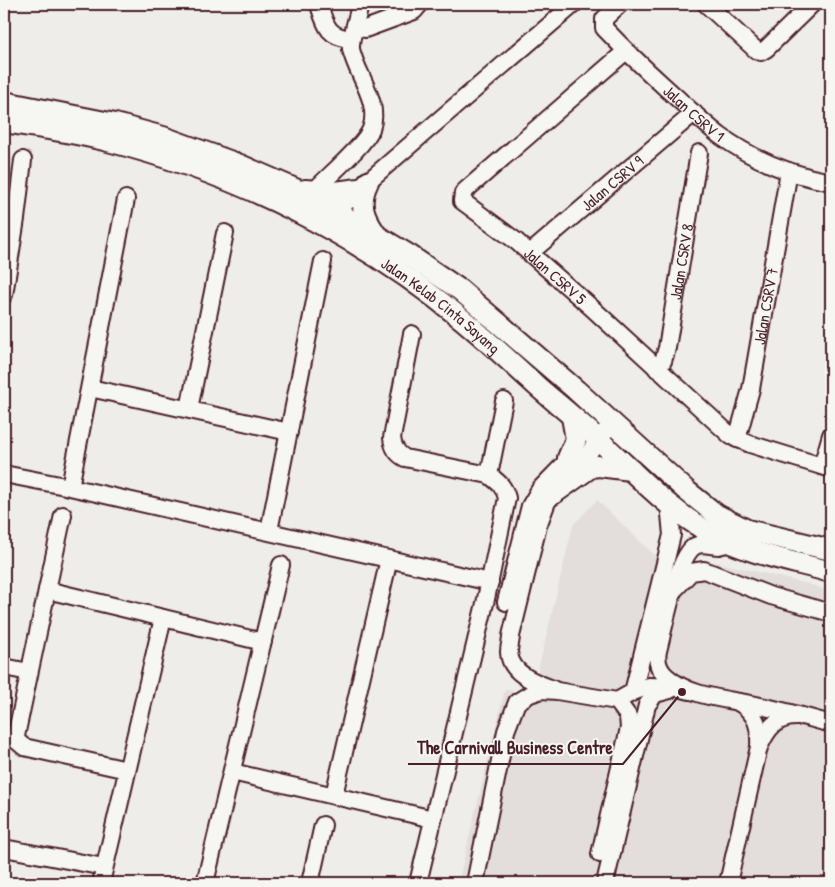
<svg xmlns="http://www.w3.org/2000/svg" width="835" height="887" font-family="'Patrick Hand',sans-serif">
  <rect width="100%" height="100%" fill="#efedea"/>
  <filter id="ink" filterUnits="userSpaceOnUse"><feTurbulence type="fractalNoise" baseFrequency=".02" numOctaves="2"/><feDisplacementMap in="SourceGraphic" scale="10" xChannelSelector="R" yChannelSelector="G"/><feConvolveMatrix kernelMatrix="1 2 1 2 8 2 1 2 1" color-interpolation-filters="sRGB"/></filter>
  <g filter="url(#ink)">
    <polygon fill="#e3dedc" points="597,500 687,586 711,561 809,584 831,592 831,883 458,883 505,689 532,695 573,525"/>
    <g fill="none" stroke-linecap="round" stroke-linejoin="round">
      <g stroke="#4a1f2b" stroke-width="20">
        <g id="minor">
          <path id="s1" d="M 620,4 L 604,19 L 604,28 C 624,49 645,69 667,89 C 684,104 701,121 719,135 C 752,159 791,175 831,182"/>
          <polyline points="706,4 756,50 761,52 766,49 812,4"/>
          <path d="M 320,8 C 326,27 329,37 351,39"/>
          <polyline points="356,27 365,29 414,11 420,4"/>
          <path id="s2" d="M 626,51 L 467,189 L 463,193 L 462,201 L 516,241 L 592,308 L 731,436 L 750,444 L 831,469"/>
          <path d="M 314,191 C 327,177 365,145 371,129 C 381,102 356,74 351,49 C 350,38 358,17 360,4"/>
          <polyline points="331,222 337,212 359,189 574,4"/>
          <path id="s3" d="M 530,253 L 694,113"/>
          <polyline points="4,295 16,219 23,160"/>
          <path d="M 412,334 L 392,438 C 393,447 397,454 405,458 L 489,475 C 498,482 504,486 507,498 L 486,599 L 418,883"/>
          <path id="s4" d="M 657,369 L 663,361 L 667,348 L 699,153"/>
          <polyline points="90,388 289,432"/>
          <polyline points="189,409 225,233"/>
          <path id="s5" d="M 737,439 L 751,389 L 789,171"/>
          <polyline points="822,466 831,435"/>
          <polyline points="4,474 70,487 490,582"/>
          <polyline points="489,475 504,401"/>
          <polyline points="70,487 126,199"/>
          <polyline points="63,515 16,736 17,741 24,747 127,770"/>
          <polyline points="269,531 323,261"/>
          <path d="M 730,543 C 726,544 722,545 719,546 C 711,546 702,542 695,546 C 677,556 664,629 658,651 C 656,661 658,669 666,676 C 689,697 727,699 756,705 C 781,710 807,717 831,724"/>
          <polyline points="676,588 691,572 704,570 771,596 831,613"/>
          <polyline points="47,590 263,642"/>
          <polyline points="506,602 530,506 540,489 575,453"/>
          <polyline points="4,667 29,672"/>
          <path d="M 553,689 C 536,683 510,674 509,652 C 509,646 511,641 511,636 L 538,526 L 547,502 L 562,482 L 587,456 L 598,439 L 613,423"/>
          <polyline points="633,692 672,535 669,504"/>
          <path d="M 760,745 C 768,728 776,717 797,717"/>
          <polyline points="232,772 433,819"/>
          <polyline points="334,795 389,559"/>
          <polyline points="4,848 104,867"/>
          <polyline points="600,854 629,728 628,716 617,701"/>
          <polyline points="101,883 163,618"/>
          <polyline points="205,883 281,565"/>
          <polyline points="310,883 323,825"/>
          <polyline points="475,883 506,731 517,702 530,694 542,690 557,691 617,701 633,692 649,686 674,687 690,691"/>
          <polyline points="605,883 647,705 655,694 670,690"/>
          <path d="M 728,883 L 759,747 C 760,727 757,713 738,702"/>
        </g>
      </g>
      <g stroke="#4a1f2b" stroke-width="24">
        <g id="major">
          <polyline points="4,102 115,124 163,137 240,165 295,189 337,212 409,255 460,290 576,390 688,492 717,515 747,530 831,550"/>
          <path id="s6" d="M 4,122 C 39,127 74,132 108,141 C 237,174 361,235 463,320 C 489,342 514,365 539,388 C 560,406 581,423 601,442 C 636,474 669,511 712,534 C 748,554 792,561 831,572"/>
          <path d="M 368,182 C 358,202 363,215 375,233"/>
          <polyline points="305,190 335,192 359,189"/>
          <polyline points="568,458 576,439 572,417"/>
          <polyline points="553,494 591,467 599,466 631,470"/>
        </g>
      </g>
      <use href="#minor" stroke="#f6f6f2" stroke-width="16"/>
      <use href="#major" stroke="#f6f6f2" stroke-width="20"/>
    </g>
  </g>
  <g text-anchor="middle" stroke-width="4" stroke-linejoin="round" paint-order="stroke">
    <g font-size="16" fill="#4a1f2b" stroke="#f6f6f2">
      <text dy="6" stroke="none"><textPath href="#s1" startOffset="155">Jalan CSRV 1</textPath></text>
      <text dy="6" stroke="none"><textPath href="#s3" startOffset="108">Jalan CSRV 9</textPath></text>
      <text dy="6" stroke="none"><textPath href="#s4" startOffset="111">Jalan CSRV 8</textPath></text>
      <text dy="6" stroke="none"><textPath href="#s2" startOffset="344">Jalan CSRV 5</textPath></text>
      <text dy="6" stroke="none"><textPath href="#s5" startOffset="136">Jalan CSRV 7</textPath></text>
      <text dy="6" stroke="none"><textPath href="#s6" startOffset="480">Jalan Kelab Cinta Sayang</textPath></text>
    </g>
  </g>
  <path fill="none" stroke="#4a1f2b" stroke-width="2" d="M682 692L623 764H408"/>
  <circle fill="#4a1f2b" stroke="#f6f6f2" stroke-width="2" cx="682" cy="692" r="5"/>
  <g font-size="18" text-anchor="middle" font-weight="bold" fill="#4a1f2b" stroke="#f6f6f2" stroke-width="4" stroke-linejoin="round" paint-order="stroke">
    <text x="515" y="754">The Carnivall Business Centre</text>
  </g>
  <rect width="835" height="887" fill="none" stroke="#f6f6f2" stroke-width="20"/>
  <rect x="10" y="10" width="815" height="867" fill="none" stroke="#4a1f2b" stroke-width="2" filter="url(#ink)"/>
</svg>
